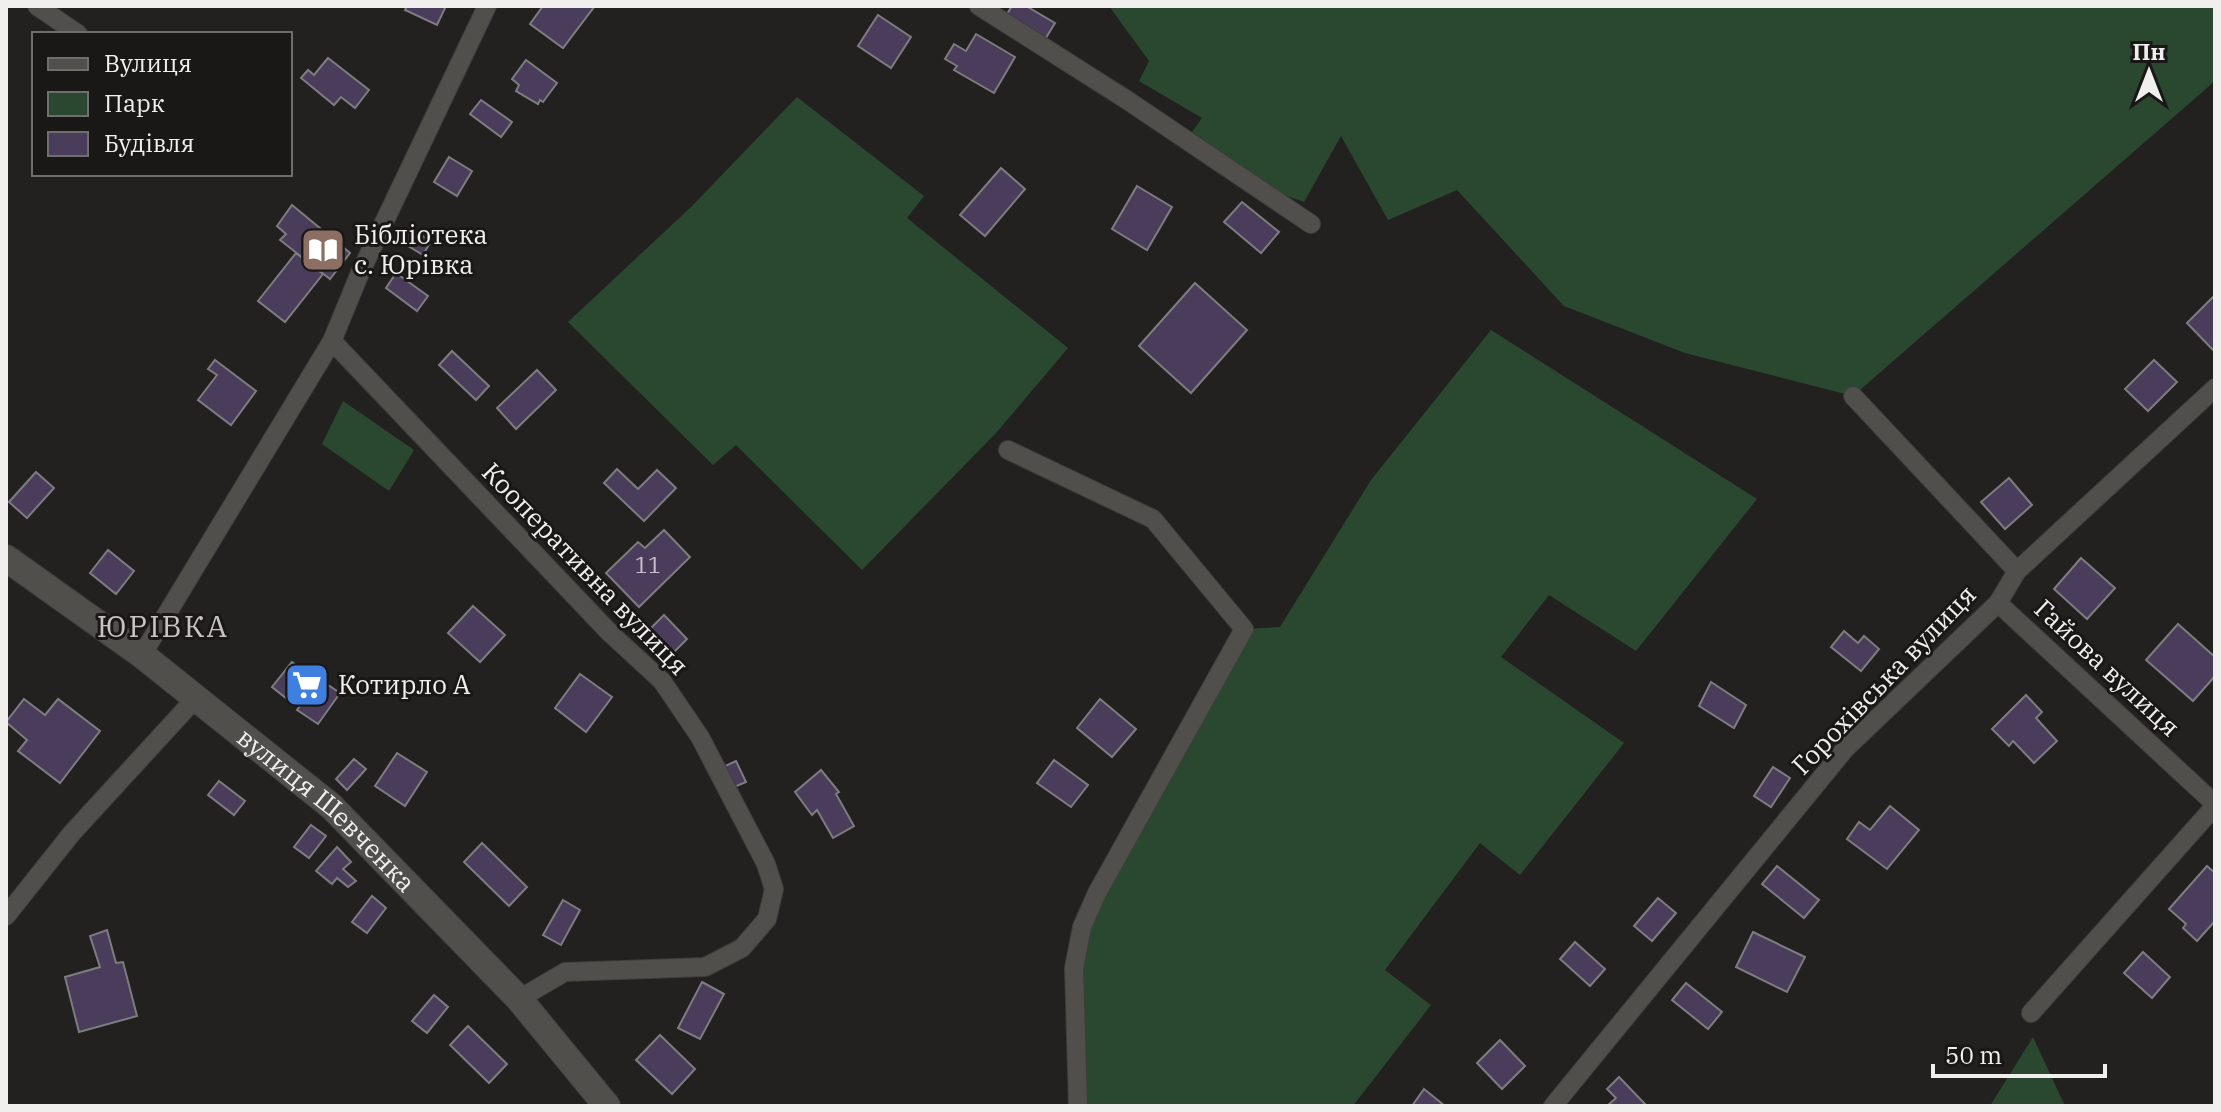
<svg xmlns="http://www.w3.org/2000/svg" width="2221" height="1112" font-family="'IBM Plex Serif',serif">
  <rect width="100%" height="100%" fill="#23211f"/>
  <g fill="#2a4830">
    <polygon points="1109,6 2215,6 2215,81 1853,396 1685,353 1564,306 1457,190 1388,220 1341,136 1304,202 1278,193 1192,132 1202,118 1139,81 1149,61"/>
    <polygon points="797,97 924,196 907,218 1068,348 996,433 862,570 736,445 713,465 568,322 692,206"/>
    <polygon points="1491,330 1757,499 1636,651 1549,595 1501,657 1624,743 1520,875 1480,843 1385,970 1431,1005 1353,1106 1078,1106 1082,927 1244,629 1280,627 1371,480"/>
    <polygon points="343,401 414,450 389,491 322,444"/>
    <polygon points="2033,1037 2065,1106 1990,1106"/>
  </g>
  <g fill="#4a3c5b" stroke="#7d7c7f" stroke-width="2">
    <polygon points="407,6 446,6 437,25 405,10"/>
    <polygon points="543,6 593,6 594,7 563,48 530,24"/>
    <polygon points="1012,6 1026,6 1055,23 1044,41 1005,17"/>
    <polygon points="878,15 911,37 891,68 858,46"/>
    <polygon points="976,34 1015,57 994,93 954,70 957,66 945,59 954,44 966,51"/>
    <polygon points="328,58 369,90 355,108 341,97 334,105 301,78 308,70 314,75"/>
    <polygon points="526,60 557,83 543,102 540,100 538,104 516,91 519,85 512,79"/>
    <polygon points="481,100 512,122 501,137 470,114"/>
    <polygon points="449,157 472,171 457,196 434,182"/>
    <polygon points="1001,168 1025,189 985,236 960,215"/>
    <polygon points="1137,186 1172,207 1147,250 1112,229"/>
    <polygon points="1242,202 1279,232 1261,253 1224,222"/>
    <polygon points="292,205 350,253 330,279 280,240 286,234 277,226"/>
    <polygon points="408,228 431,241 423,255 400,241"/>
    <polygon points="296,253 323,274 285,322 258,301"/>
    <polygon points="396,273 428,296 417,311 386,288"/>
    <polygon points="1195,283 1247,330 1191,393 1139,346"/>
    <polygon points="2215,295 2215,349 2214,351 2187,323"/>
    <polygon points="452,351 489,386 476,400 439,365"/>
    <polygon points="215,360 256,391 231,425 198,400 217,375 208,369"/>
    <polygon points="2154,360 2177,382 2148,411 2125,389"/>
    <polygon points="537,370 556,390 516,429 497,408"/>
    <polygon points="617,469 638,489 657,470 676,488 644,521 604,483"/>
    <polygon points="36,472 54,488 27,518 9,502"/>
    <polygon points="2009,478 2032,505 2005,529 1981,502"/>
    <polygon points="664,530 690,557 639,607 606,573 638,542 645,548"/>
    <polygon points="108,550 134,571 116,594 90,573"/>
    <polygon points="2081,558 2115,588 2087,619 2054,589"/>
    <polygon points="473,606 505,635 480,662 448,633"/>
    <polygon points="664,615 687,639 673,653 650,629"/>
    <polygon points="2178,624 2215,657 2215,676 2193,701 2146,660"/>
    <polygon points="1844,631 1858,643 1864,636 1879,649 1861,671 1831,647"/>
    <polygon points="292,662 311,677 291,702 272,687"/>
    <polygon points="580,674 612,697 586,732 555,708"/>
    <polygon points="319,679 340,693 318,724 297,710"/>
    <polygon points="1711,682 1746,705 1734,728 1699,706"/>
    <polygon points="2026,695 2042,712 2036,718 2057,741 2034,763 2013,741 2009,746 1992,729"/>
    <polygon points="24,699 45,715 58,699 100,731 60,783 18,751 27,740 6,722"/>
    <polygon points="1100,699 1136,729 1112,757 1077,728"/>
    <polygon points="397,753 427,772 405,806 375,786"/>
    <polygon points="354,759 366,769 347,790 336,779"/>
    <polygon points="1054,760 1088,785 1071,807 1037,783"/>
    <polygon points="736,761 746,782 732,788 723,767"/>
    <polygon points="1773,767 1790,778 1771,807 1754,796"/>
    <polygon points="821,770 839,792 836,794 854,826 833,838 817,810 812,815 795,792"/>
    <polygon points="219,781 245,801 234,815 208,795"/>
    <polygon points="1890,806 1919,830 1887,869 1847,839 1859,822 1870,830"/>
    <polygon points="311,825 326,836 309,858 294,847"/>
    <polygon points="482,843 527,887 509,906 464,862"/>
    <polygon points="337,847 351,862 343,869 356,881 348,887 337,878 332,884 316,871"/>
    <polygon points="1777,866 1819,900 1804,918 1762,884"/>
    <polygon points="2207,866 2215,873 2215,921 2197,941 2183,928 2186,924 2169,909"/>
    <polygon points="372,896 386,908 367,933 352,922"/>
    <polygon points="1658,898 1676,913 1652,941 1634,926"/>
    <polygon points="563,900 580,910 561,945 543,935"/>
    <polygon points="107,930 116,963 123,962 137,1016 79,1032 65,977 100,967 90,936"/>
    <polygon points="1753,932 1805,957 1787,992 1736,967"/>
    <polygon points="1575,942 1605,969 1590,986 1560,959"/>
    <polygon points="2143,952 2170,977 2152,998 2124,973"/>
    <polygon points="702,982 724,994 700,1039 678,1028"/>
    <polygon points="1686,983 1722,1012 1708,1029 1672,1000"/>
    <polygon points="434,995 448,1007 427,1033 412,1021"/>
    <polygon points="468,1026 507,1064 489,1083 450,1045"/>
    <polygon points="660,1035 695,1069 672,1094 636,1060"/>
    <polygon points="1500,1040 1525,1066 1502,1089 1477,1063"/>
    <polygon points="1619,1077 1646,1105 1645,1106 1607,1106 1616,1098 1607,1089"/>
    <polygon points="1424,1089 1445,1106 1412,1106"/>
  </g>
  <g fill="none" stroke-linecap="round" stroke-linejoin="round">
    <g stroke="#3f3d3b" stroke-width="20">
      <g id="street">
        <polyline points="37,6 78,34"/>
        <polyline points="979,6 1127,100 1311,224"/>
        <polyline points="332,341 610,633 662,681 700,737 766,864 774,889 767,919 742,948 705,967 565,972 519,999"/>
        <polyline points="1853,396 2017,571"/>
        <polyline points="1008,450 1153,519 1244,629 1097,893 1082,927 1074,968 1078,1106"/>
        <polyline points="1998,603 2215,804"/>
        <polyline points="142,655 332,341 360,273 487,6"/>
        <polyline points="6,916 72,833 194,700"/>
        <polyline points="2031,1013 2215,806"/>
        <polyline points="1553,1106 1845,749 1998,603 2017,571 2215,388"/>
      </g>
    </g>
    <g stroke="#3f3d3b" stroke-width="28">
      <g id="secondary">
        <path id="s1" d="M 6,558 L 142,655 L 331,806 L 519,999 L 607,1106"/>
      </g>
    </g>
    <use href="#street" stroke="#514f4c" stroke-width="18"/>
    <use href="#secondary" stroke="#514f4c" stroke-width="26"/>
  </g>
  <defs>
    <g id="library-square" transform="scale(2.3)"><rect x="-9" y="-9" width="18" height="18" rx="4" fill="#8d6e63" stroke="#1a1816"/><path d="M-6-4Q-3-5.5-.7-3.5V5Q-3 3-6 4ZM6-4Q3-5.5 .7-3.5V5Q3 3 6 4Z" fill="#fff"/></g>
    <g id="supermarket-square" transform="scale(2.3)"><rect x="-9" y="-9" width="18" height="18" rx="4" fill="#3f7fe0" stroke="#1a1816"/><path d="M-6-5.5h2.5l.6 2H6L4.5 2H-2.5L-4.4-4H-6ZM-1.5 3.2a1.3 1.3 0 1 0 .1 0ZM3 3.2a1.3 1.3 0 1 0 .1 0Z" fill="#fff"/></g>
  </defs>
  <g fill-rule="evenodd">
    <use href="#library-square" x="323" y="250"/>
    <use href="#supermarket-square" x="307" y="685"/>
  </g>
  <g text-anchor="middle" stroke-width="6" stroke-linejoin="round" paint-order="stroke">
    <g font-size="22" fill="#c7c2c9">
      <text x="648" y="573">11</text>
    </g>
    <g font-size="26" fill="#f1efee" stroke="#1a1816" text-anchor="start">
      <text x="354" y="244">Бібліотека<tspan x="354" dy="30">с. Юрівка</tspan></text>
      <text x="338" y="694">Котирло А</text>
    </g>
    <g font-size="26" fill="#f1efee" stroke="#1a1816">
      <text transform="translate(585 569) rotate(46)" y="9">Кооперативна вулиця</text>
      <text transform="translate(2107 668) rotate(43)" y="9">Гайова вулиця</text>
      <text transform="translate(1884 680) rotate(-46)" y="9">Горохівська вулиця</text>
      <text dy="9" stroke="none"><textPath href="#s1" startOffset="408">вулиця Шевченка</textPath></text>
    </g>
    <g font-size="30" letter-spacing="2" fill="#c6c3c0" stroke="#1a1816">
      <text x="163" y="637">ЮРІВКА</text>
    </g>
  </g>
  <rect width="2221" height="1112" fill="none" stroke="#f1efee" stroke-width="16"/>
  <rect x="32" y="32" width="260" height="144" fill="#1a1816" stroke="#706e6c" stroke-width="2"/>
  <rect x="48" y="58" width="40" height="12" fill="#514f4c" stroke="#706e6c" stroke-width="2"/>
  <text x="104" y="72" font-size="24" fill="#f1efee">Вулиця</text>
  <rect x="48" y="92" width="40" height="24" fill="#2a4830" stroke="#706e6c" stroke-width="2"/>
  <text x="104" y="112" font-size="24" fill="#f1efee">Парк</text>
  <rect x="48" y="132" width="40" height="24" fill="#4a3c5b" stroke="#706e6c" stroke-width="2"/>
  <text x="104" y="152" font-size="24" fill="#f1efee">Будівля</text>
  <g transform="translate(2149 72)" stroke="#1a1816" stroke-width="6" paint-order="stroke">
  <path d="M0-6L14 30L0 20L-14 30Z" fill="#f1efee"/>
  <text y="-12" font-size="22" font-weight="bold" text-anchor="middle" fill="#f1efee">Пн</text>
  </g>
  <path d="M1933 1064v12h172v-12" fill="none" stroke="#f1efee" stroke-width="4"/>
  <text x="1945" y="1064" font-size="24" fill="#f1efee" stroke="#1a1816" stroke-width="6" paint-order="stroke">50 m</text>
</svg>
